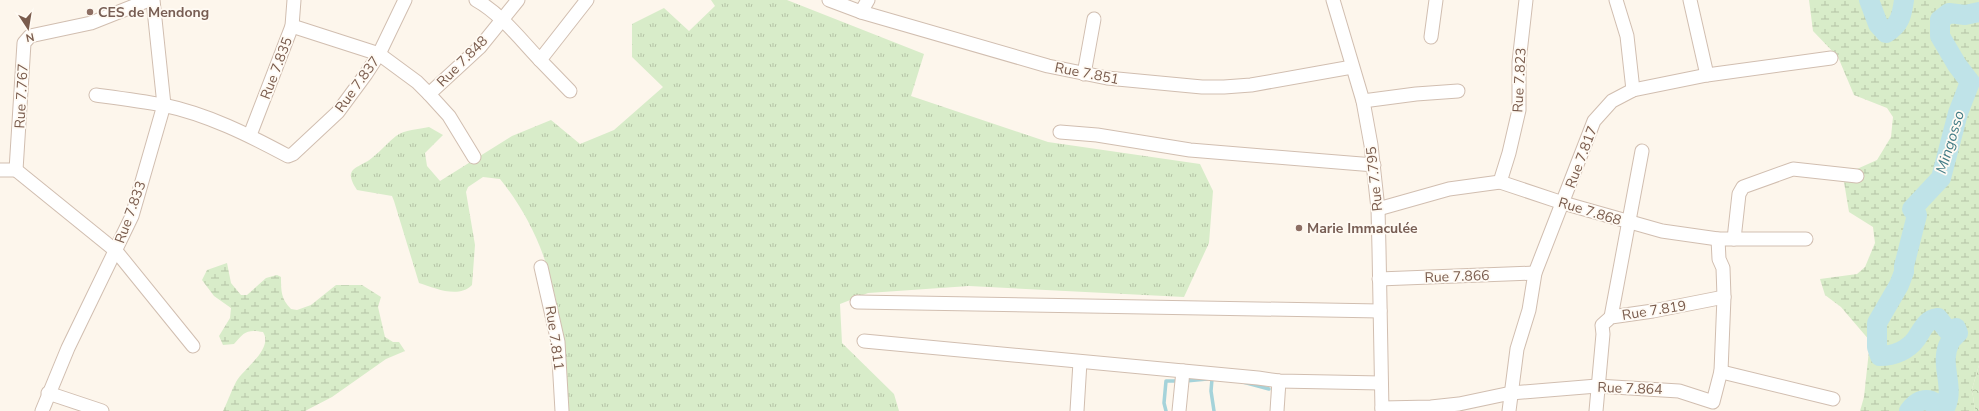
<svg xmlns="http://www.w3.org/2000/svg" width="1979" height="411" font-family="'Nunito Sans',sans-serif">
  <defs>
    <pattern id="grass-tufts" width="24" height="20" patternUnits="userSpaceOnUse"><rect width="24" height="20" fill="#d8ecc9"/><path d="M3 7l-1-3M5 7V3M7 7l1-3M15 17l-1-3M17 17v-4M19 17l1-3" fill="none" stroke="#b4c2a5"/></pattern>
    <pattern id="forest-crowns" width="20" height="18" patternUnits="userSpaceOnUse"><rect width="20" height="18" fill="#d8ecc9"/><path d="M2 6a3 3 0 1 1 6 0M12 15a3 3 0 1 1 6 0" fill="none" stroke="#b4c2a5"/></pattern>
    <pattern id="wetland-marsh" width="20" height="14" patternUnits="userSpaceOnUse"><rect width="20" height="14" fill="#d8ecc9"/><path d="M1 5h8M5 5V1M11 12h8M15 12V8" fill="none" stroke="#b4c2a5"/></pattern>
  </defs>
  <rect width="100%" height="100%" fill="#fdf6ec"/>
  <path fill="url(#grass-tufts)" d="M 711,0 L 787,0 L 924,54 L 911,96 L 1048,142 L 1200,164 L 1213,191 L 1209,243 L 1184,297 L 969,286 L 868,293 L 840,304 L 842,343 L 894,394 L 899,411 L 564,411 C 562,379 563,345 558,313 C 551,265 531,217 500,179 L 483,177 L 468,187 L 466,192 L 475,245 L 472,285 C 458,299 435,288 419,283 L 394,201 L 392,196 L 357,190 C 341,166 360,169 373,157 C 381,151 388,142 396,136 C 404,130 419,129 429,127 L 443,135 L 425,153 L 427,166 L 440,181 L 512,136 L 551,120 L 580,144 L 614,130 L 663,87 L 632,57 L 632,24 L 664,8 L 689,31 L 715,6 Z"/>
  <polygon fill="url(#forest-crowns)" points="1979,365 1979,411 1975,411 1972,389"/>
  <g fill="url(#wetland-marsh)">
    <polygon points="1809,0 1979,0 1979,365 1972,389 1975,411 1860,411 1864,397 1870,341 1841,307 1825,295 1820,279 1857,274 1865,267 1875,243 1873,227 1849,212 1844,182 1848,173 1877,160 1891,137 1893,117 1887,108 1854,95 1838,57 1813,31"/>
    <path d="M 227,263 L 231,283 L 241,295 L 247,295 L 266,278 L 277,275 L 281,277 C 281,291 281,299 291,309 L 297,310 L 311,305 L 336,285 L 362,285 L 381,297 L 378,307 L 385,337 L 393,342 L 399,342 L 405,351 L 386,359 L 332,397 L 305,411 L 223,411 C 228,401 231,391 236,382 C 243,369 274,349 263,332 C 247,329 244,332 234,344 L 223,345 L 219,336 L 230,318 L 231,308 L 214,296 L 202,280 L 207,270 Z"/>
  </g>
  <g fill="none" stroke-linecap="round" stroke-linejoin="round">
    <g stroke="#a5d3da" stroke-width="3.5">
      <polyline points="1212,379 1211,391 1214,411"/>
      <polyline points="1186,381 1207,379"/>
      <polyline points="1243,382 1269,389"/>
      <polyline points="1166,411 1164,403 1166,381 1179,381"/>
    </g>
    <g stroke="#bfe3e8" stroke-width="20">
      <path d="M 1869,0 L 1878,24 L 1886,33 C 1900,25 1902,15 1904,0"/>
      <path d="M 1909,411 C 1915,403 1922,398 1932,401 L 1935,407 L 1945,408 C 1956,387 1938,363 1950,342 C 1951,339 1955,336 1958,333 L 1956,328 L 1948,331 L 1938,318 C 1925,320 1923,329 1916,339 C 1908,350 1894,356 1880,356 L 1877,347 L 1877,323 L 1899,285 L 1904,272 L 1904,266 L 1917,215 L 1912,209 L 1941,178 L 1958,113 L 1970,82 L 1957,65 L 1940,36 L 1940,20 L 1949,13 L 1965,15 L 1979,12"/>
    </g>
    <g stroke="#d1beb0" stroke-width="15">
      <g id="street">
        <path d="M 476,0 C 501,14 520,39 540,60 L 587,0"/>
        <polyline points="829,0 861,12 1048,66 1107,78 1202,87 1224,87 1251,85 1352,67"/>
        <polyline points="1333,0 1363,101 1371,145 1378,209 1379,249 1382,411"/>
        <polyline points="1616,0 1627,36 1633,90"/>
        <polyline points="1690,0 1707,75"/>
        <polyline points="861,12 868,0"/>
        <polyline points="292,26 379,54 417,82 429,94 480,47 518,0"/>
        <polyline points="1431,37 1436,0"/>
        <polyline points="540,60 570,91"/>
        <polyline points="1084,74 1094,19"/>
        <polyline points="429,94 449,116 474,157"/>
        <path d="M 96,95 C 118,98 141,101 163,105 C 207,114 249,135 288,156 L 293,154 L 338,112 L 366,74 L 379,54 L 405,0"/>
        <polyline points="1363,101 1416,94 1458,91"/>
        <polyline points="1060,132 1097,135 1190,150 1374,165"/>
        <polyline points="250,135 292,26 294,0"/>
        <polyline points="0,170 16,170"/>
        <polyline points="16,170 24,43 30,36 91,23 149,0"/>
        <polyline points="16,170 116,251 193,346"/>
        <polyline points="1500,182 1509,153 1519,110 1519,62 1526,0"/>
        <polyline points="1378,209 1449,189 1500,182 1563,203 1662,231 1718,239 1806,239"/>
        <polyline points="1734,239 1739,194 1743,187 1793,169 1857,176"/>
        <polyline points="541,267 558,342 562,411"/>
        <polyline points="1379,279 1535,273"/>
        <polyline points="857,302 1380,311"/>
        <polyline points="1611,317 1642,151"/>
        <polyline points="864,341 1258,378 1279,381 1381,383"/>
        <polyline points="1721,371 1726,373 1833,399"/>
        <polyline points="48,393 102,411"/>
        <polyline points="1382,408 1431,407 1459,404 1511,393 1597,386 1679,391 1713,402 1721,371 1724,297 1723,268 1719,259 1718,239"/>
        <polyline points="42,411 68,348 132,216 164,105 153,0"/>
        <polyline points="1077,411 1080,362"/>
        <polyline points="1179,411 1183,371"/>
        <polyline points="1277,411 1279,381"/>
        <polyline points="1509,411 1517,349 1529,310 1535,273 1594,121 1612,101 1633,90 1707,75 1831,58"/>
        <polyline points="1596,411 1603,334 1602,325 1611,317 1653,311 1724,297"/>
      </g>
    </g>
    <use href="#street" stroke="#fff" stroke-width="13"/>
  </g>
  <g fill="#8d6e63" stroke="#fffaf3" stroke-width="1.5">
    <circle cx="90" cy="12" r="4"/>
    <circle cx="1299" cy="228" r="4"/>
  </g>
  <g text-anchor="middle" stroke-width="3.5" stroke-linejoin="round" paint-order="stroke">
    <g font-size="14" font-weight="bold" fill="#785e54" stroke="#fffaf3" text-anchor="start">
      <text x="98" y="17">CES de Mendong</text>
      <text x="1307" y="233">Marie Immaculée</text>
    </g>
    <g font-size="14" fill="#7a5c4d" stroke="#fffaf3">
      <text transform="translate(462 61) rotate(-45)" y="5">Rue 7.848</text>
      <text transform="translate(276 68) rotate(-69)" y="5">Rue 7.835</text>
      <text transform="translate(1087 73) rotate(11)" y="5">Rue 7.851</text>
      <text transform="translate(1519 80) rotate(-87)" y="5">Rue 7.823</text>
      <text transform="translate(357 84) rotate(-54)" y="5">Rue 7.837</text>
      <text transform="translate(21 96) rotate(-87)" y="5">Rue 7.767</text>
      <text transform="translate(1581 157) rotate(-69)" y="5">Rue 7.817</text>
      <text transform="translate(1374 179) rotate(-96)" y="5">Rue 7.795</text>
      <text transform="translate(1590 211) rotate(17)" y="5">Rue 7.868</text>
      <text transform="translate(130 212) rotate(-70)" y="5">Rue 7.833</text>
      <text transform="translate(1457 276) rotate(-2)" y="5">Rue 7.866</text>
      <text transform="translate(1654 310) rotate(-9)" y="5">Rue 7.819</text>
      <text transform="translate(555 338) rotate(82)" y="5">Rue 7.811</text>
      <text transform="translate(1630 388) rotate(2)" y="5">Rue 7.864</text>
    </g>
    <g font-size="15" font-style="italic" fill="#437c86" stroke="#fffaf3">
      <text transform="translate(1950 142) rotate(-73)" y="5">Mingosso</text>
    </g>
  </g>
  <g transform="translate(28 28) rotate(168)" stroke="#fffaf3" stroke-width="3" paint-order="stroke">
  <path d="M0-3L7 15L0 10L-7 15Z" fill="#7a5c4d"/>
  <text y="-6" font-size="11" font-weight="bold" text-anchor="middle" fill="#7a5c4d">N</text>
  </g>
</svg>
